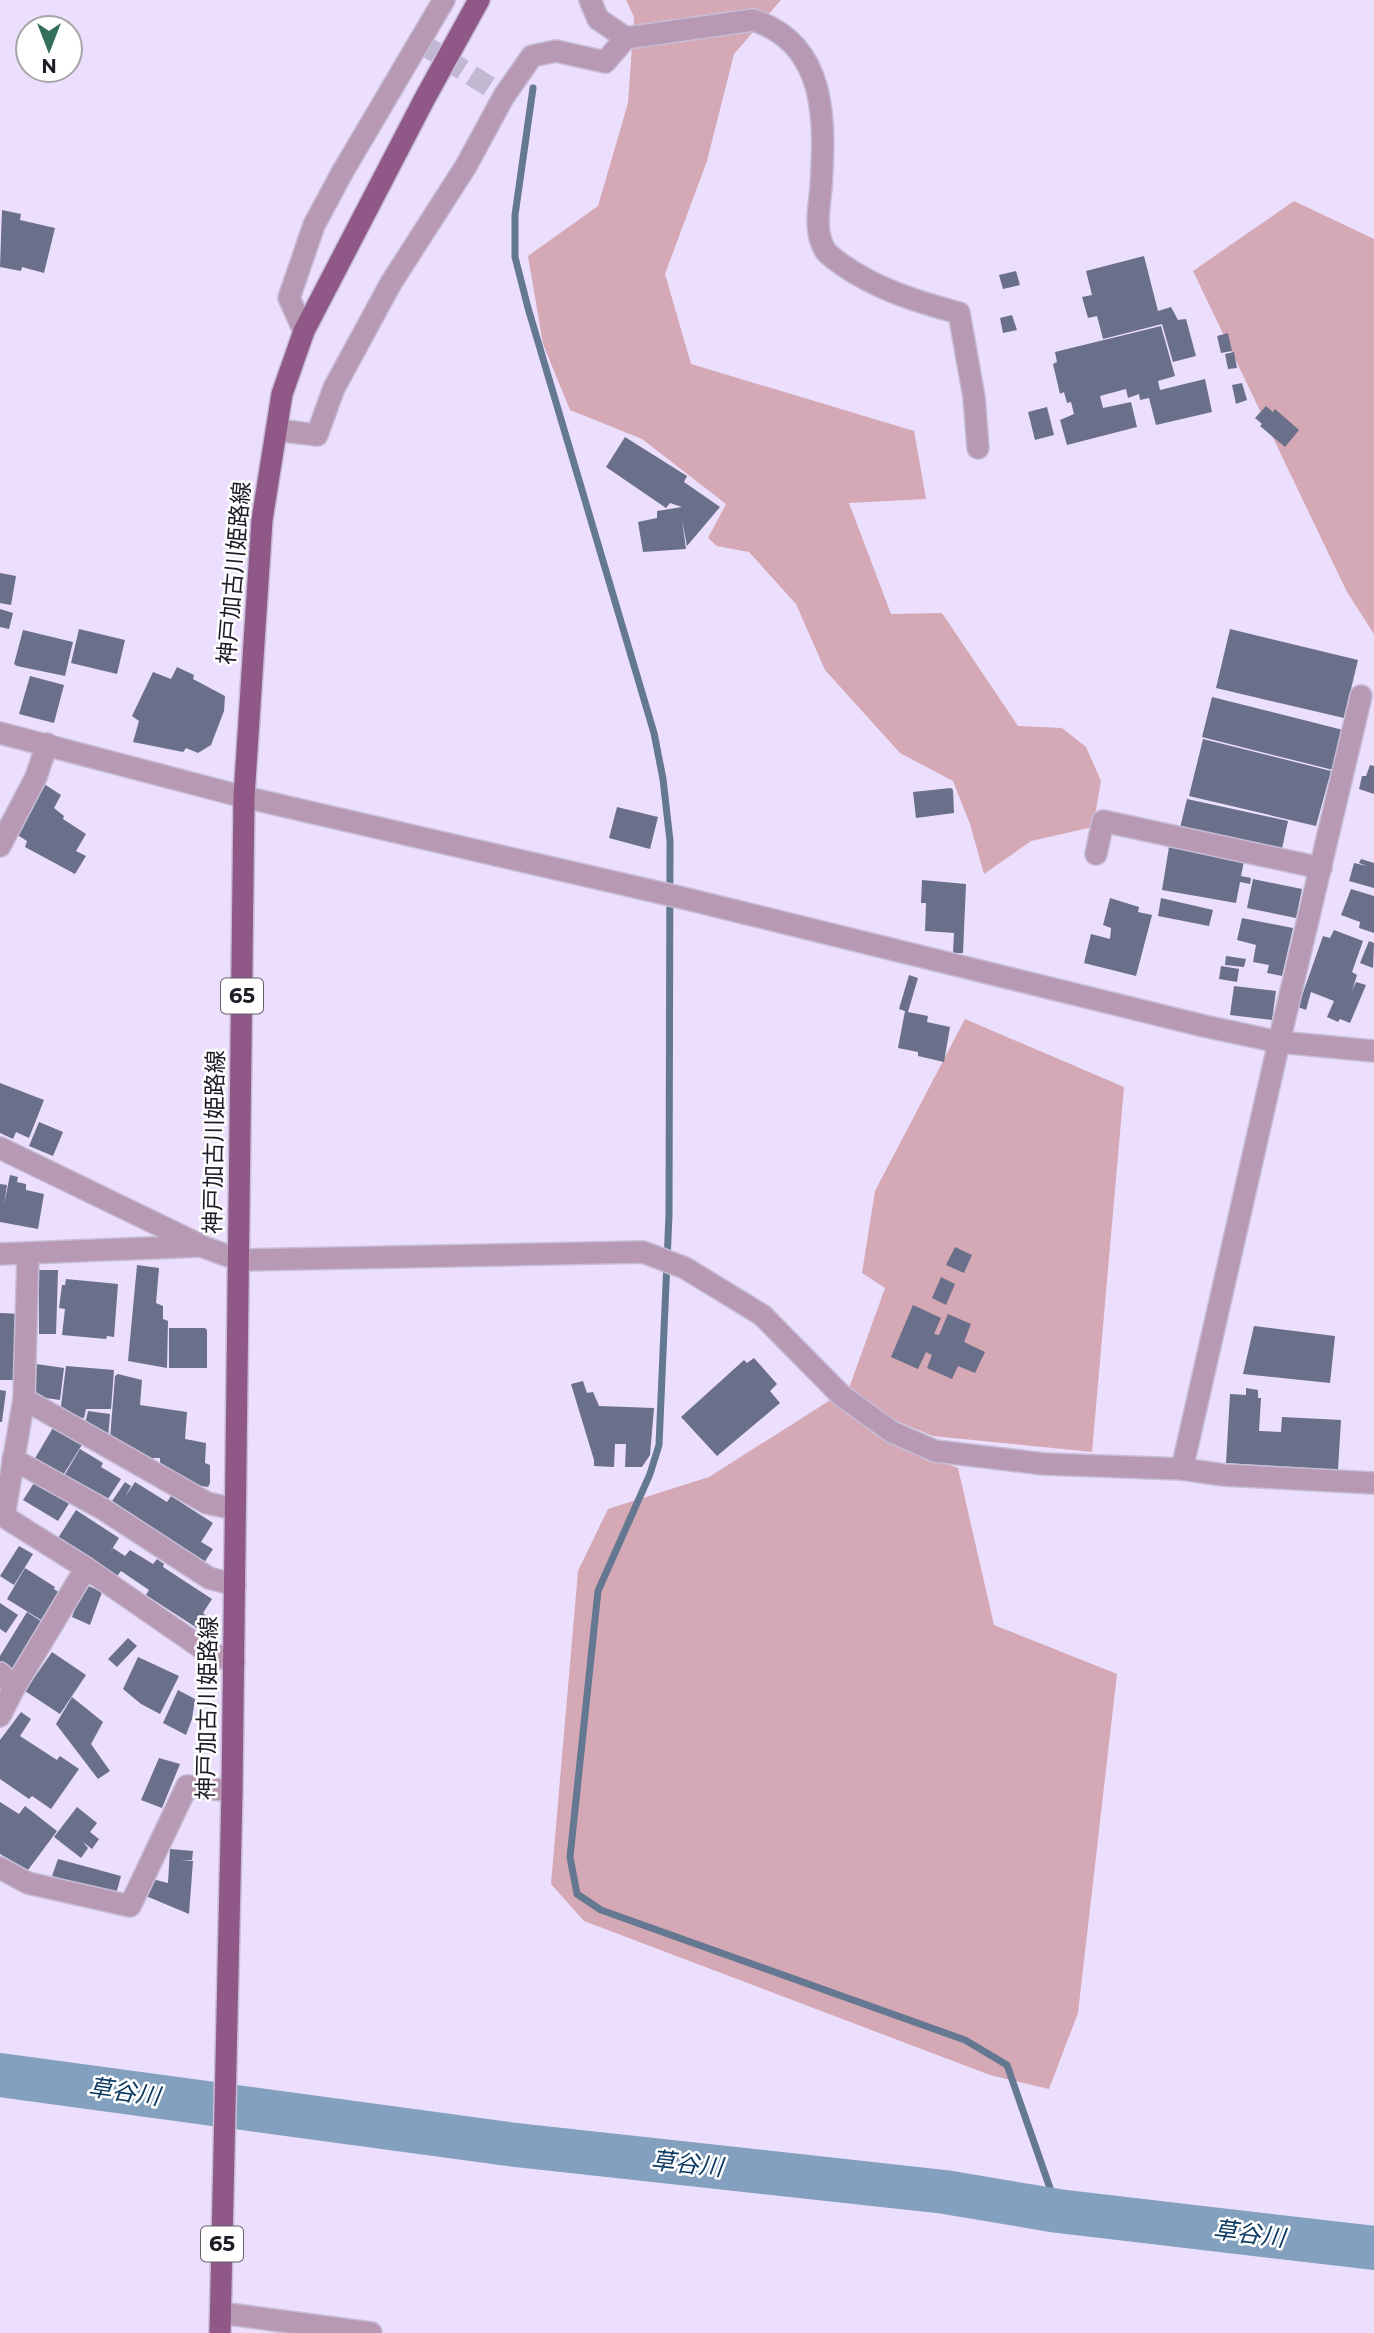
<svg xmlns="http://www.w3.org/2000/svg" width="1374" height="2333" font-family="Montserrat,'Noto Sans JP',sans-serif">
  <rect width="100%" height="100%" fill="#ebdffd"/>
  <g fill="#d4a8b5">
    <polygon points="626,0 781,0 734,54 707,161 665,274 691,364 914,431 926,499 849,503 891,614 942,613 1018,726 1062,728 1086,747 1101,781 1093,827 1031,841 984,874 970,824 953,781 900,753 825,670 796,604 749,552 717,546 708,538 726,504 642,439 570,410 543,344 528,256 598,206 628,103 634,17"/>
    <polygon points="1294,201 1374,239 1374,634 1347,592 1193,271"/>
    <polygon points="965,1019 1124,1087 1092,1452 933,1436 894,1420 848,1391 885,1288 862,1273 875,1191"/>
    <polygon points="832,1399 877,1436 958,1468 994,1625 1117,1674 1078,2013 1049,2089 990,2075 584,1921 551,1884 578,1571 608,1509 709,1477"/>
  </g>
  <g fill="none" stroke-linecap="round" stroke-linejoin="round">
    <polyline stroke="#657891" stroke-width="7" points="533,88 515,215 515,257 528,308 654,733 663,779 670,841 669,1215 659,1445 650,1474 598,1591 570,1857 577,1894 601,1910 965,2040 1007,2065 1058,2211"/>
    <polyline stroke="#83a0be" stroke-width="44" points="0,2075 508,2144 945,2192 1058,2211 1374,2248"/>
  </g>
  <g fill="#6a6f8a">
    <polygon points="2,210 21,214 20,220 55,228 44,273 22,267 21,271 0,267"/>
    <polygon points="1144,256 1158,311 1171,307 1178,320 1186,319 1196,356 1173,362 1162,324 1103,339 1097,316 1088,318 1082,297 1092,295 1086,271"/>
    <polygon points="1016,271 1020,285 1003,289 999,275"/>
    <polygon points="1012,315 1017,330 1003,333 1000,318"/>
    <polygon points="1161,326 1175,376 1158,381 1160,390 1205,379 1212,412 1156,425 1149,398 1140,400 1139,394 1128,398 1126,389 1100,396 1103,408 1131,402 1137,427 1067,445 1060,420 1074,414 1071,402 1067,403 1064,392 1060,394 1053,364 1057,362 1055,352"/>
    <polygon points="1228,333 1232,351 1221,353 1217,336"/>
    <polygon points="1234,352 1237,368 1228,369 1225,354"/>
    <polygon points="1242,383 1247,400 1236,404 1232,385"/>
    <polygon points="1266,406 1273,412 1275,409 1299,430 1285,447 1260,426 1262,424 1255,418"/>
    <polygon points="1047,407 1054,435 1035,440 1028,412"/>
    <polygon points="625,437 687,476 684,482 720,507 687,546 682,520 686,549 643,552 638,522 657,518 657,511 682,507 670,503 666,508 606,467"/>
    <polygon points="0,573 16,576 11,605 0,603"/>
    <polygon points="0,609 13,613 9,629 0,627"/>
    <polygon points="79,629 125,640 117,674 71,663"/>
    <polygon points="1230,629 1358,660 1344,718 1216,688"/>
    <polygon points="23,630 73,642 65,676 17,666 14,664"/>
    <polygon points="177,667 194,675 193,679 225,696 224,711 211,745 198,753 186,748 183,752 133,742 139,721 132,716 153,672 171,679"/>
    <polygon points="30,676 64,685 54,723 19,714"/>
    <polygon points="1212,697 1343,730 1333,770 1202,737"/>
    <polygon points="1203,739 1331,771 1316,826 1189,796"/>
    <polygon points="1370,765 1374,766 1374,794 1359,789 1362,776 1366,776"/>
    <polygon points="41,782 61,795 54,808 64,816 63,819 86,834 76,851 86,856 75,874 25,847 27,841 11,831"/>
    <polygon points="951,788 953,790 954,813 916,818 913,792"/>
    <polygon points="1187,799 1288,821 1281,853 1179,832"/>
    <polygon points="617,807 658,817 650,849 609,838"/>
    <polygon points="1169,847 1244,861 1241,876 1251,878 1250,884 1240,882 1236,903 1162,890"/>
    <polygon points="1361,859 1374,863 1374,888 1349,881 1354,863 1367,866 1359,863"/>
    <polygon points="1253,879 1302,889 1296,918 1247,908"/>
    <polygon points="922,880 966,884 963,953 953,953 954,933 925,931 926,903 921,903"/>
    <polygon points="1351,889 1374,896 1374,933 1359,928 1360,922 1341,915"/>
    <polygon points="1110,898 1139,907 1138,912 1152,915 1136,976 1084,963 1091,934 1110,939 1111,928 1103,925"/>
    <polygon points="1161,898 1213,910 1209,926 1158,916"/>
    <polygon points="1242,918 1293,928 1282,976 1267,973 1269,965 1253,962 1256,945 1237,940"/>
    <polygon points="1334,930 1363,941 1352,972 1357,975 1352,991 1356,982 1366,985 1350,1023 1340,1019 1338,1022 1327,1017 1334,1001 1311,992 1306,1010 1298,1007 1323,936 1330,938"/>
    <polygon points="1369,941 1374,943 1373,968 1360,963"/>
    <polygon points="1226,956 1246,959 1244,967 1225,965"/>
    <polygon points="1221,966 1239,969 1237,982 1219,979"/>
    <polygon points="909,975 918,978 908,1012 928,1016 927,1022 950,1027 944,1062 918,1056 918,1052 898,1048 905,1011 899,1009"/>
    <polygon points="1234,986 1276,991 1272,1020 1230,1015"/>
    <polygon points="0,1083 44,1100 29,1138 16,1132 13,1139 0,1133"/>
    <polygon points="39,1122 63,1132 53,1156 29,1146"/>
    <polygon points="10,1175 18,1177 17,1182 26,1184 26,1190 44,1194 38,1229 0,1222 0,1184 7,1185 4,1205"/>
    <polygon points="955,1247 972,1255 964,1273 946,1265"/>
    <polygon points="137,1265 159,1268 156,1303 163,1306 163,1319 168,1321 167,1368 128,1361"/>
    <polygon points="39,1270 58,1270 56,1334 39,1334"/>
    <polygon points="941,1277 955,1284 946,1305 932,1298"/>
    <polygon points="66,1279 118,1284 114,1337 107,1336 106,1339 62,1335 65,1309 59,1308 62,1285 65,1285"/>
    <polygon points="913,1305 941,1318 934,1334 939,1335 948,1314 971,1324 964,1342 985,1352 975,1373 958,1366 952,1379 927,1368 932,1355 926,1352 918,1369 891,1357"/>
    <polygon points="0,1313 21,1314 16,1380 0,1380"/>
    <polygon points="1254,1326 1335,1336 1330,1383 1243,1374"/>
    <polygon points="169,1328 205,1328 207,1330 207,1368 169,1368"/>
    <polygon points="754,1358 777,1384 770,1391 780,1403 717,1456 681,1417 744,1360 747,1363"/>
    <polygon points="36,1364 64,1368 60,1400 32,1396"/>
    <polygon points="66,1366 114,1370 111,1409 86,1409 84,1418 62,1416 60,1414"/>
    <polygon points="118,1374 142,1380 140,1405 187,1412 185,1439 206,1443 205,1463 210,1465 210,1483 208,1487 182,1483 182,1475 160,1471 160,1458 154,1458 150,1461 110,1439 115,1376"/>
    <polygon points="583,1381 587,1393 593,1392 599,1406 654,1408 650,1455 642,1467 625,1467 626,1444 615,1444 614,1467 594,1466 594,1460 571,1384"/>
    <polygon points="1246,1388 1258,1390 1258,1398 1261,1398 1259,1431 1281,1432 1282,1417 1341,1420 1338,1470 1226,1463 1230,1394 1246,1395"/>
    <polygon points="0,1390 6,1391 2,1422 0,1422"/>
    <polygon points="88,1411 110,1414 108,1438 85,1424"/>
    <polygon points="54,1426 83,1443 62,1477 34,1460"/>
    <polygon points="80,1449 103,1463 101,1467 121,1479 106,1502 64,1476"/>
    <polygon points="36,1480 70,1502 58,1521 23,1500"/>
    <polygon points="125,1482 131,1486 125,1497 135,1482 167,1502 171,1496 213,1523 201,1542 213,1549 204,1563 118,1509 119,1507 112,1501"/>
    <polygon points="76,1510 119,1538 109,1554 113,1548 125,1556 130,1550 153,1564 157,1559 164,1564 163,1567 212,1599 203,1613 208,1617 200,1630 146,1595 149,1590 121,1571 117,1576 58,1538"/>
    <polygon points="19,1546 33,1554 14,1585 0,1576"/>
    <polygon points="25,1568 55,1587 54,1589 64,1596 46,1623 7,1599"/>
    <polygon points="84,1584 102,1592 90,1625 72,1617"/>
    <polygon points="0,1603 18,1615 6,1633 0,1629"/>
    <polygon points="27,1612 47,1625 15,1675 0,1666 0,1656"/>
    <polygon points="128,1638 137,1646 117,1667 108,1659"/>
    <polygon points="52,1652 86,1675 60,1714 25,1691"/>
    <polygon points="138,1657 179,1676 160,1714 141,1704 123,1689"/>
    <polygon points="178,1690 195,1699 192,1719 186,1735 163,1723"/>
    <polygon points="72,1697 103,1722 91,1744 110,1771 98,1779 56,1724"/>
    <polygon points="21,1712 31,1719 20,1736 57,1760 60,1756 79,1769 51,1809 32,1796 29,1799 0,1779 0,1740"/>
    <polygon points="159,1758 180,1764 162,1808 141,1800"/>
    <polygon points="0,1802 19,1814 25,1806 57,1831 28,1870 0,1854"/>
    <polygon points="77,1807 97,1823 90,1832 99,1839 92,1849 83,1842 88,1848 81,1858 54,1837"/>
    <polygon points="170,1849 193,1851 192,1860 181,1860 193,1861 189,1914 146,1896 152,1879 168,1883"/>
    <polygon points="58,1859 121,1876 116,1894 52,1876"/>
  </g>
  <g fill="none" stroke-linecap="round" stroke-linejoin="round">
    <polyline stroke="#c2b8d2" stroke-width="21" stroke-dasharray="21 10" stroke-linecap="butt" points="419,42 504,96"/>
    <g stroke="#c6bcd6" stroke-width="24">
      <g id="minor">
        <polyline points="590,0 598,19 626,38"/>
        <polyline points="304,331 289,298 314,225 343,171 444,0"/>
        <path d="M 277,430 L 317,435 L 334,388 L 391,283 L 466,166 L 504,96 L 532,56 L 556,51 L 605,62 L 626,38 L 753,20 C 828,44 825,122 821,187 C 819,209 814,231 825,250 C 829,256 836,260 841,264 C 876,289 918,302 959,313 L 974,397 L 978,448"/>
        <polyline points="0,733 244,797 683,898 1204,1026 1279,1042 1374,1051"/>
        <polyline points="0,846 36,777 47,744"/>
        <polyline points="1096,854 1103,821 1321,868"/>
        <polyline points="0,1148 200,1245"/>
        <polyline points="0,1254 201,1246 239,1260 643,1252 685,1268 762,1315 842,1396 892,1432 935,1451 1044,1464 1182,1469 1224,1475 1374,1483"/>
        <polyline points="24,1399 207,1503 235,1509"/>
        <polyline points="13,1459 103,1509 209,1578 235,1585"/>
        <polyline points="1182,1469 1279,1042 1361,696"/>
        <polyline points="0,1514 86,1568 206,1651 234,1662"/>
        <polyline points="4,1516 24,1399 28,1254"/>
        <polyline points="0,1673 14,1688 0,1716"/>
        <polyline points="14,1688 86,1568"/>
        <polyline points="0,1868 28,1883 130,1906 187,1786 232,1791"/>
        <polyline points="221,2313 371,2333"/>
      </g>
    </g>
    <g stroke="#c6bcd6" stroke-width="24">
      <polyline id="major" points="220,2333 232,1791 244,797 262,520 282,394 304,331 425,98 479,0"/>
    </g>
    <use href="#minor" stroke="#b899b3" stroke-width="21"/>
    <use href="#major" stroke="#8f5887" stroke-width="21"/>
  </g>
  <g text-anchor="middle" stroke-width="5" stroke-linejoin="round" paint-order="stroke">
    <g fill="#fff" stroke="#636068" stroke-width="2">
      <rect x="221" y="978.5" width="42" height="35" rx="5"/>
      <rect x="201" y="2226.5" width="42" height="35" rx="5"/>
    </g>
    <g font-size="21" font-weight="bold" fill="#201c27">
      <text x="242" y="1003">65</text>
      <text x="222" y="2251">65</text>
    </g>
    <g font-size="23" fill="#201c27" stroke="#fff">
      <text transform="translate(234 573) rotate(-85)" y="8">神戸加古川姫路線</text>
      <text transform="translate(214 1142) rotate(-89)" y="8">神戸加古川姫路線</text>
      <text transform="translate(207 1708) rotate(-89)" y="8">神戸加古川姫路線</text>
    </g>
    <g font-size="24" font-style="italic" fill="#0c3a62" stroke="#fff">
      <text transform="translate(124 2092) rotate(8)" y="8">草谷川</text>
      <text transform="translate(687 2164) rotate(6)" y="8">草谷川</text>
      <text transform="translate(1249 2234) rotate(7)" y="8">草谷川</text>
    </g>
  </g>
  <g transform="translate(49 49) rotate(180)"><circle r="33" fill="#ffffff" stroke="#a6a4a9" stroke-width="2"/>
  <path d="M0-5L12 26L0 18L-12 26Z" fill="#336f5a"/>
  <text y="-10" font-size="19" font-weight="bold" text-anchor="middle" fill="#201c27">N</text>
  </g>
</svg>
